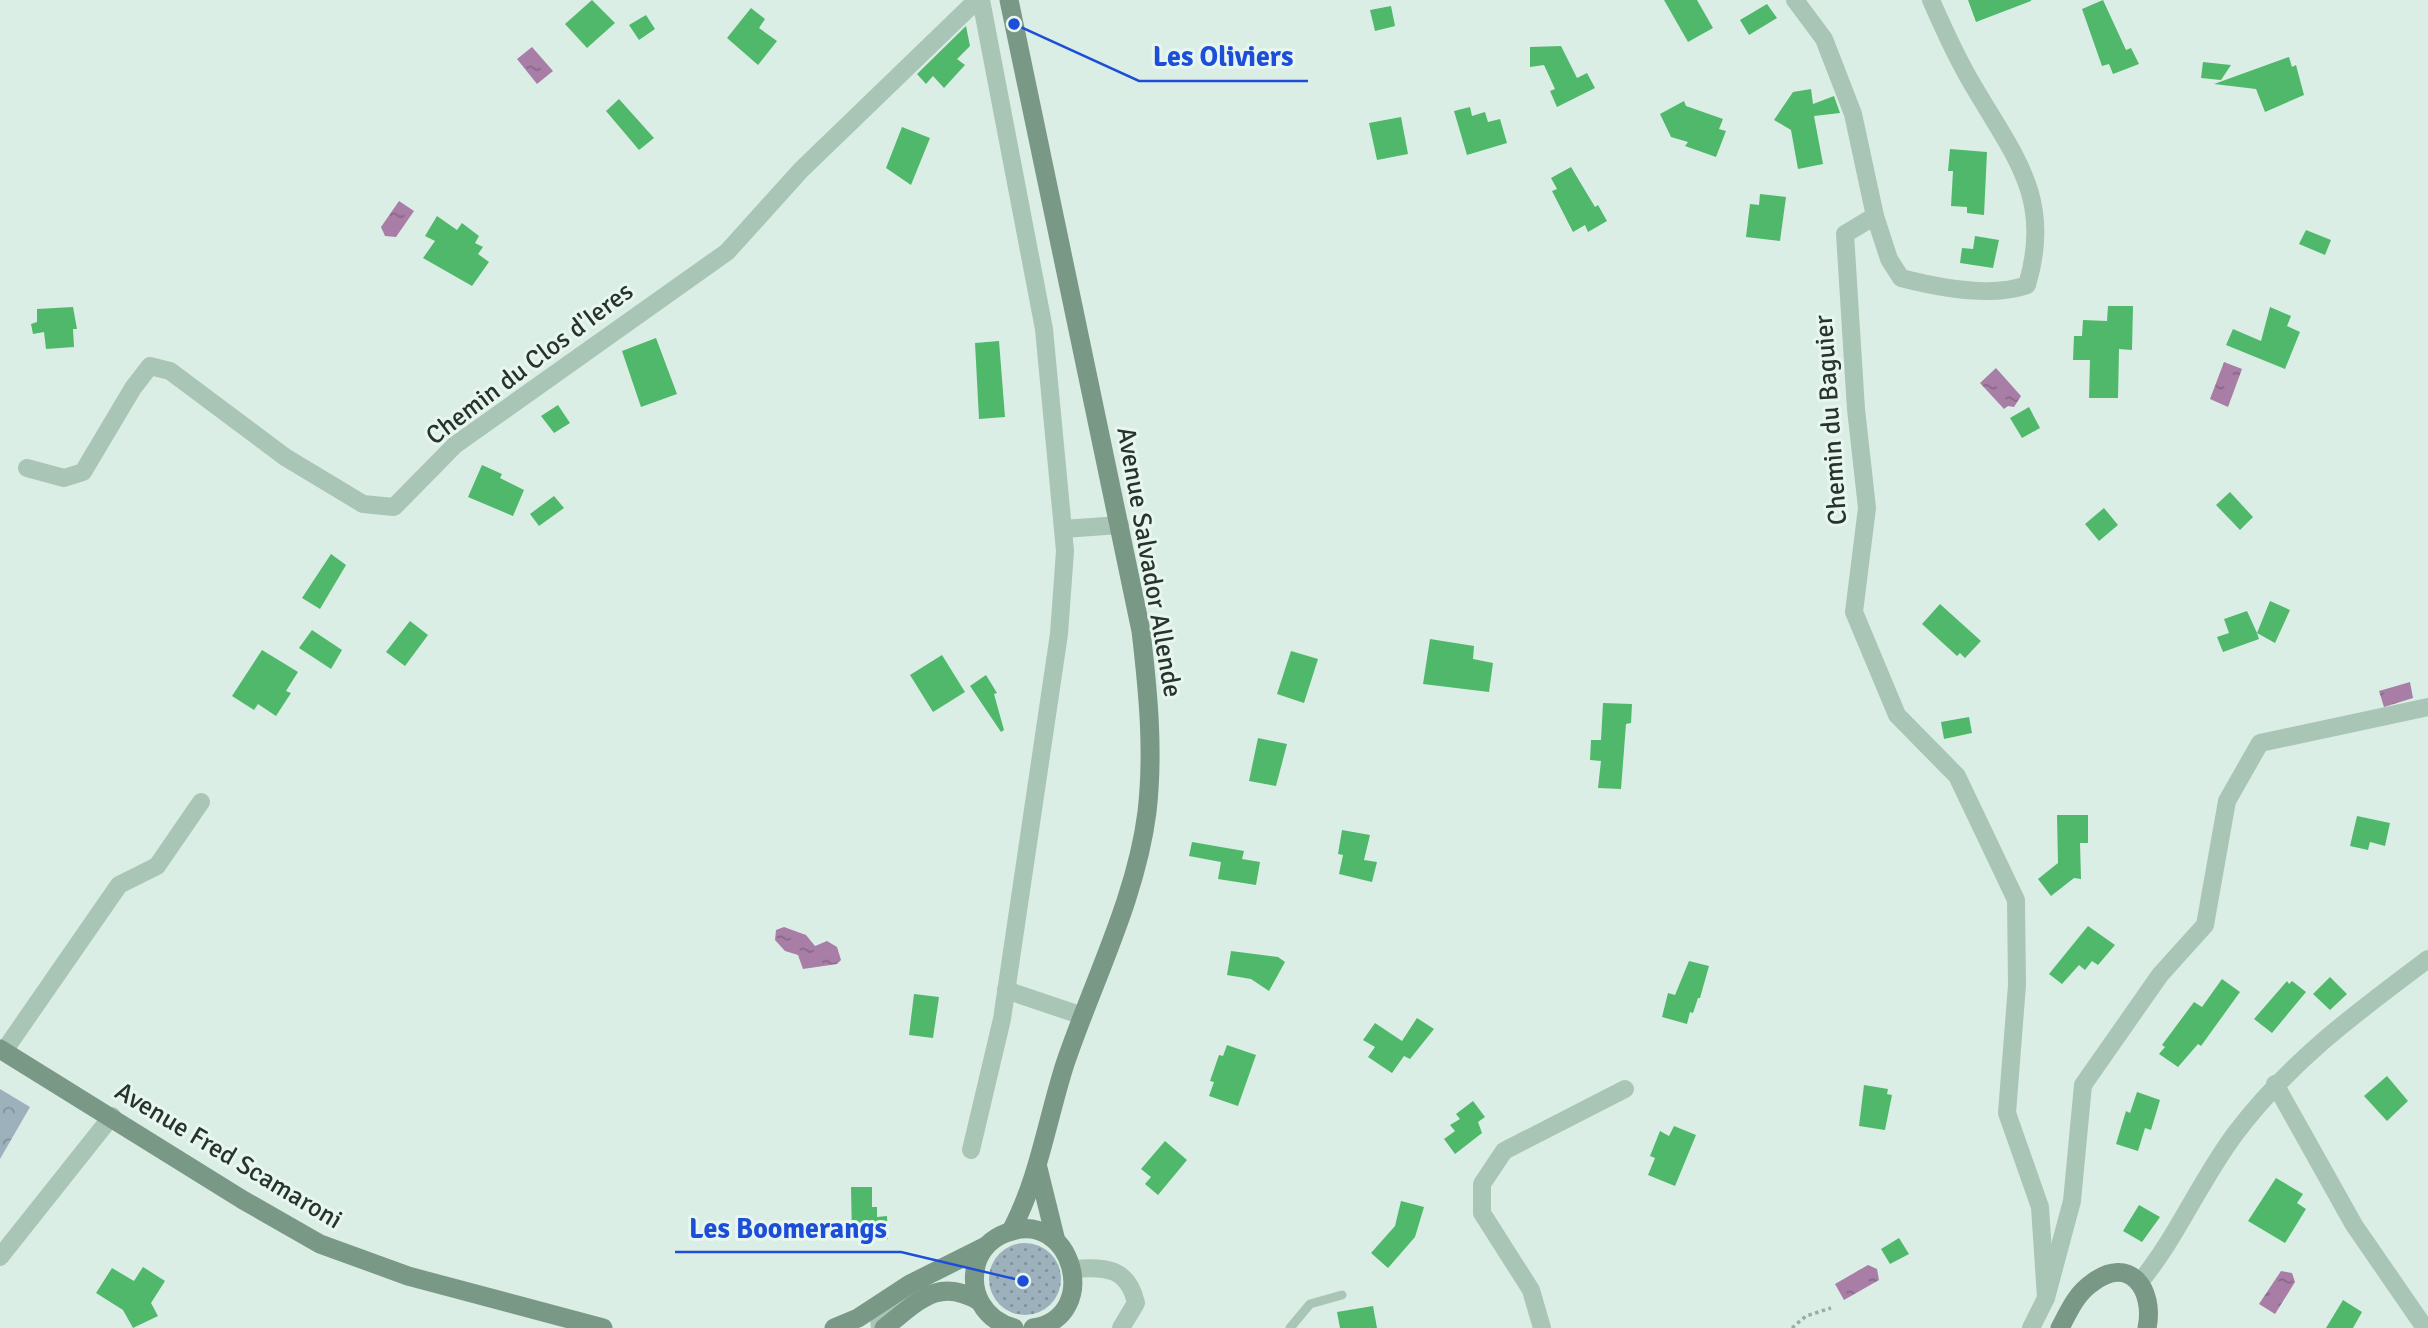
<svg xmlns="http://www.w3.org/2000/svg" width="2428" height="1328" font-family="Signika,sans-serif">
  <defs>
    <pattern id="grass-dots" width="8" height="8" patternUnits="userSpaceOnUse" patternTransform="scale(1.75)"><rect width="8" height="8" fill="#9db1bc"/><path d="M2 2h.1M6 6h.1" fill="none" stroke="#809199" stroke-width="1.8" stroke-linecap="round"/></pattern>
    <pattern id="forest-crowns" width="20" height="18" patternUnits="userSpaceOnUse" patternTransform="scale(1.75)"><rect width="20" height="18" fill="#9db1bc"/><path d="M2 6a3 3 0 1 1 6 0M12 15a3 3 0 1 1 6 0" fill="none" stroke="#809199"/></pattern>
    <pattern id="water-ripples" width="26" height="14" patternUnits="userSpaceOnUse" patternTransform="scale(1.75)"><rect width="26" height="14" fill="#a87da6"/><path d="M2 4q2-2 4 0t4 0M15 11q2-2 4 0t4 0" fill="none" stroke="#896787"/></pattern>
  </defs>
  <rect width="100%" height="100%" fill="#dbeee6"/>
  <circle fill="url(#grass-dots)" cx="1025" cy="1279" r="36"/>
  <polygon fill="url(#forest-crowns)" points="0,1089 30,1107 0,1159"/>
  <g fill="url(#water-ripples)">
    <polygon points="532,47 553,71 537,84 517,59"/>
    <polygon points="399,201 414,211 396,237 385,236 381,227"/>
    <polygon points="2224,362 2242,369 2228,407 2210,399"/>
    <polygon points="1996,368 2021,396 2014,407 2008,406 2004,409 1980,383"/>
    <polygon points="2410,682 2413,698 2384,707 2379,691"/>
    <polygon points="784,927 806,935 815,946 827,941 837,947 841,960 837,964 803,969 798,955 785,951 775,940 776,930"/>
    <polygon points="1868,1265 1877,1269 1879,1280 1844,1300 1835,1284"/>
    <polygon points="2281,1271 2292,1273 2295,1282 2275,1314 2259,1304"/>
  </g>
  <g fill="#50b86b">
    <polygon points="592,0 615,23 587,48 565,24"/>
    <polygon points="1664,0 1697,0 1713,28 1688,42"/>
    <polygon points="1968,0 2031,0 2031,1 1976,22"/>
    <polygon points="2103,0 2126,50 2131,48 2139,64 2113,74 2109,64 2102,66 2082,9"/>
    <polygon points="1767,4 1777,18 1749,35 1740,20"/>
    <polygon points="1391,6 1395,26 1375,31 1370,10"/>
    <polygon points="751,8 765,19 759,28 777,41 758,65 727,38"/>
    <polygon points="646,15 655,29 639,40 629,25"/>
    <polygon points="966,26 970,46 957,59 965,65 944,88 933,76 926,84 917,74"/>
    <polygon points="1561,46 1577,78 1587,73 1595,88 1557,107 1550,91 1555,89 1544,65 1530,67 1530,47"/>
    <polygon points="2289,57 2292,67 2296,65 2304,95 2265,112 2256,89 2214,84"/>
    <polygon points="2203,62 2231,65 2221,80 2201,78"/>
    <polygon points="1811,89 1813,104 1834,96 1840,113 1814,116 1823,164 1798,169 1791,130 1774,120 1793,92"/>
    <polygon points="619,99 654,138 639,150 606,111"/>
    <polygon points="1684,101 1686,106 1723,119 1719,129 1726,131 1716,157 1685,146 1688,142 1671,137 1660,114"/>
    <polygon points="1470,107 1472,116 1485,112 1488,122 1500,119 1507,143 1467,155 1454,111"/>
    <polygon points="1401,117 1408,154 1377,160 1369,123"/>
    <polygon points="902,127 930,138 911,185 886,168"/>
    <polygon points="1950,149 1987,152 1984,215 1967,213 1967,207 1951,206 1953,171 1948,171"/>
    <polygon points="1571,167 1595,207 1598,205 1607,221 1588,232 1585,225 1573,232 1552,191 1557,189 1551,178"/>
    <polygon points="1760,194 1786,197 1780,241 1746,237 1750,204 1759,205"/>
    <polygon points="437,216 457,230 462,223 479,236 475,243 483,247 478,254 489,262 472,286 423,258 435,241 425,236"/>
    <polygon points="2306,230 2331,240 2325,255 2299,244"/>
    <polygon points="1975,236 1999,240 1993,268 1960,263 1962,248 1973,249"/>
    <polygon points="2108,306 2133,306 2132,350 2119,349 2118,398 2089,398 2090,360 2073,360 2074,336 2082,336 2083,320 2107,321"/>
    <polygon points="73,307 77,329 73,329 74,347 46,349 44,332 33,334 31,324 37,322 37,309"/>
    <polygon points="2270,307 2291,316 2287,326 2300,332 2285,369 2226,345 2233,329 2261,341"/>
    <polygon points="656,338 677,394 641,407 622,351"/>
    <polygon points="999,341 1005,417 979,419 975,343"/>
    <polygon points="558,405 570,423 554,433 541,416"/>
    <polygon points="2029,407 2040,428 2022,438 2010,418"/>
    <polygon points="482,465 502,474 500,478 524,490 513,516 468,497"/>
    <polygon points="2230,492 2253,517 2240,530 2216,505"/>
    <polygon points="554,496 564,508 539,526 530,514"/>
    <polygon points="2104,508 2118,525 2099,541 2085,524"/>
    <polygon points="331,554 346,565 320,609 302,598"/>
    <polygon points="2270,601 2290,610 2275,643 2257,633 2259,639 2223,652 2217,637 2229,633 2224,619 2247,611 2257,633"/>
    <polygon points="1940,604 1981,641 1965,658 1960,653 1957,656 1922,624"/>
    <polygon points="410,621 428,635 405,666 386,652"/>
    <polygon points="312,630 342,650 331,669 299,648"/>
    <polygon points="1430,639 1474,646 1473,659 1493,663 1489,692 1423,684"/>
    <polygon points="262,650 298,672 286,691 291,693 276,716 258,704 254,710 232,696"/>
    <polygon points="1291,651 1318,659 1304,703 1277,694"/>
    <polygon points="942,655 965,692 933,712 910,675"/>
    <polygon points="986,675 997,693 994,694 1004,730 1001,732 970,686"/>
    <polygon points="1603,703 1632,704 1631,723 1626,724 1621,789 1598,788 1601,761 1590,760 1591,740 1601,740"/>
    <polygon points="1969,717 1972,733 1944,739 1941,722"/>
    <polygon points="1258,738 1287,744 1276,786 1249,781"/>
    <polygon points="2057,815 2088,815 2088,843 2080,843 2081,879 2074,878 2051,896 2038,879 2058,863"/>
    <polygon points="2357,816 2390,823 2385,846 2370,842 2368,850 2350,846"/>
    <polygon points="1342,830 1370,835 1364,860 1377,862 1372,882 1339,874 1343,855 1338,854"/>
    <polygon points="1192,842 1244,851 1242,859 1260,862 1256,885 1218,879 1221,862 1189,856"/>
    <polygon points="2088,926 2115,945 2098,965 2092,961 2085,970 2079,965 2062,984 2049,974"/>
    <polygon points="1231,951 1278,957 1285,962 1269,991 1251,979 1227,975"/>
    <polygon points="1689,961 1709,966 1700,998 1698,998 1693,1013 1690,1012 1687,1024 1662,1017 1668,993 1675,995"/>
    <polygon points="2330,977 2347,994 2330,1010 2313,994"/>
    <polygon points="2222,979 2240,992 2201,1046 2198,1044 2178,1067 2159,1054 2165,1047 2162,1045 2194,1002 2202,1007"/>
    <polygon points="2287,981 2289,984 2292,981 2306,992 2272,1033 2254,1019"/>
    <polygon points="914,994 939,997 933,1038 909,1035"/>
    <polygon points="1417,1018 1434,1029 1410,1059 1404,1056 1392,1073 1368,1057 1375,1047 1363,1040 1375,1023 1402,1041"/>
    <polygon points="1227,1045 1256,1055 1238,1106 1209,1096 1214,1082 1210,1081 1219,1055 1223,1056"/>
    <polygon points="2387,1076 2408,1101 2387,1121 2364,1096"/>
    <polygon points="1864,1085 1888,1089 1887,1094 1892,1095 1885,1130 1859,1126"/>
    <polygon points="2137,1092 2160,1100 2151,1130 2145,1128 2138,1151 2116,1144 2126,1111 2130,1113"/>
    <polygon points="1473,1101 1485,1117 1478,1122 1482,1133 1455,1154 1444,1139 1455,1131 1450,1125 1460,1119 1456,1114"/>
    <polygon points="1674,1126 1696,1135 1675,1186 1648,1175 1655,1158 1650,1156 1660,1131 1669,1136"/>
    <polygon points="1165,1141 1187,1160 1158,1195 1145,1184 1151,1177 1141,1169"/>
    <polygon points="2276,1178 2303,1194 2297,1203 2306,1209 2285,1243 2248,1221"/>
    <polygon points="851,1187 872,1187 872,1207 877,1207 877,1217 887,1216 888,1239 852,1240"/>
    <polygon points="1401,1201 1424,1207 1415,1237 1388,1268 1371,1253 1395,1226"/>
    <polygon points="2139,1205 2160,1217 2142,1242 2123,1231"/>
    <polygon points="1899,1238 1909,1254 1890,1264 1881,1249"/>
    <polygon points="143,1267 165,1281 151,1303 158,1316 133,1328 123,1310 96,1293 112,1268 134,1281"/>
    <polygon points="2343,1300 2362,1312 2353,1328 2326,1328"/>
    <polygon points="1373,1306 1377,1328 1340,1328 1337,1312"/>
  </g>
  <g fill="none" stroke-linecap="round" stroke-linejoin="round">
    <polyline stroke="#93b1a0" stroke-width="3.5" stroke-dasharray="3.5 3.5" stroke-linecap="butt" points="1792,1328 1806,1316 1831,1308"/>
    <polyline stroke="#a9c5b6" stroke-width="9" points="1290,1328 1310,1304 1342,1295"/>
    <g stroke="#a9c5b6" stroke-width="18">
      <path d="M 1795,0 L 1824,39 L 1853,114 L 1875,216 L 1889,259 L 1901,278 C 1936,287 1992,298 2027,285 C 2053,199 2015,157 1974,87 C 1957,59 1944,30 1931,0"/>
      <polyline points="1875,216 1845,234 1856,409 1867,508 1854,612 1897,715 1957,776 2016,900 2017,985 2007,1113 2040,1207 2046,1298"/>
      <polyline points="27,468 64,478 83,472 133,388 150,366 170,371 285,457 363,504 394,507 455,445 727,252 801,170 977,0"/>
      <polyline points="1063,529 1120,525"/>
      <polyline points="1006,990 1083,1016"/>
      <polyline points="4,1051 119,885 157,866 201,802"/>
      <polyline points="2275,1084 2354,1225 2425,1328"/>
      <polyline points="971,1150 1002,1019 1059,634 1065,551 1044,329 981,0"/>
      <polyline points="0,1257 112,1116"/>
      <path d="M 1073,1269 C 1106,1266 1128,1268 1136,1303 L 1121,1328"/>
      <path d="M 2140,1282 C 2177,1237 2200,1181 2235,1134 C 2289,1062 2357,1012 2428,959"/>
      <polyline points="880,1328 879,1319 906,1298 910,1284"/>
      <polyline points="1542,1328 1531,1290 1482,1213 1482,1184 1504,1151 1625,1089"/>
      <polyline points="2031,1328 2046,1298 2072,1201 2083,1085 2160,975 2205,925 2227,801 2260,743 2428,707"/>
    </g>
    <g stroke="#7a9886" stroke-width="19">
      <path d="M 1009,0 L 1141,631 C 1148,691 1154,751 1147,812 C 1136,899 1093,981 1065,1064 C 1047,1120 1039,1178 1011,1231"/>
      <polyline points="0,1049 243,1200 320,1244 408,1276 603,1328"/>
      <polyline points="1038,1168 1056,1241"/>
      <polyline points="834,1328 858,1318 910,1284 986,1246"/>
      <path d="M 884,1328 C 917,1303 937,1276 979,1301"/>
      <path d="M 1014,1328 C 984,1320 968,1292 977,1262 C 982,1248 993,1238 1006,1233 C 1072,1206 1103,1317 1033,1328"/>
      <path d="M 2060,1328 C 2069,1311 2076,1294 2092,1283 C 2130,1254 2155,1290 2147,1328"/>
    </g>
  </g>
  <g text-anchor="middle" stroke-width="6" stroke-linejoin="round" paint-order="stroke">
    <g font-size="26" fill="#28332b" stroke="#e7f7f0">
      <text transform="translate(529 363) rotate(-37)" y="9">Chemin du Clos d'Ieres</text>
      <text transform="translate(1830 420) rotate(-94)" y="9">Chemin du Baguier</text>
      <text transform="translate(1150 562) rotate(80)" y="9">Avenue Salvador Allende</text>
      <text transform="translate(229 1155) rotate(31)" y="9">Avenue Fred Scamaroni</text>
    </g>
  </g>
  <path fill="none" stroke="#1d4ed8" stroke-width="2.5" d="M1014 24L1139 81H1308M1023 1281L901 1252H675"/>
  <g fill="#1d4ed8" stroke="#e7f7f0" stroke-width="2.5">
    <circle cx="1014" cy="24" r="7"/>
    <circle cx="1023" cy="1281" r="7"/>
  </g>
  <g font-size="28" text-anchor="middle" font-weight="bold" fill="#1d4ed8" stroke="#e7f7f0" stroke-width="6" stroke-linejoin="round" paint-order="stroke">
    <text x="1223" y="66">Les Oliviers</text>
    <text x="788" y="1238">Les Boomerangs</text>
  </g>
</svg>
